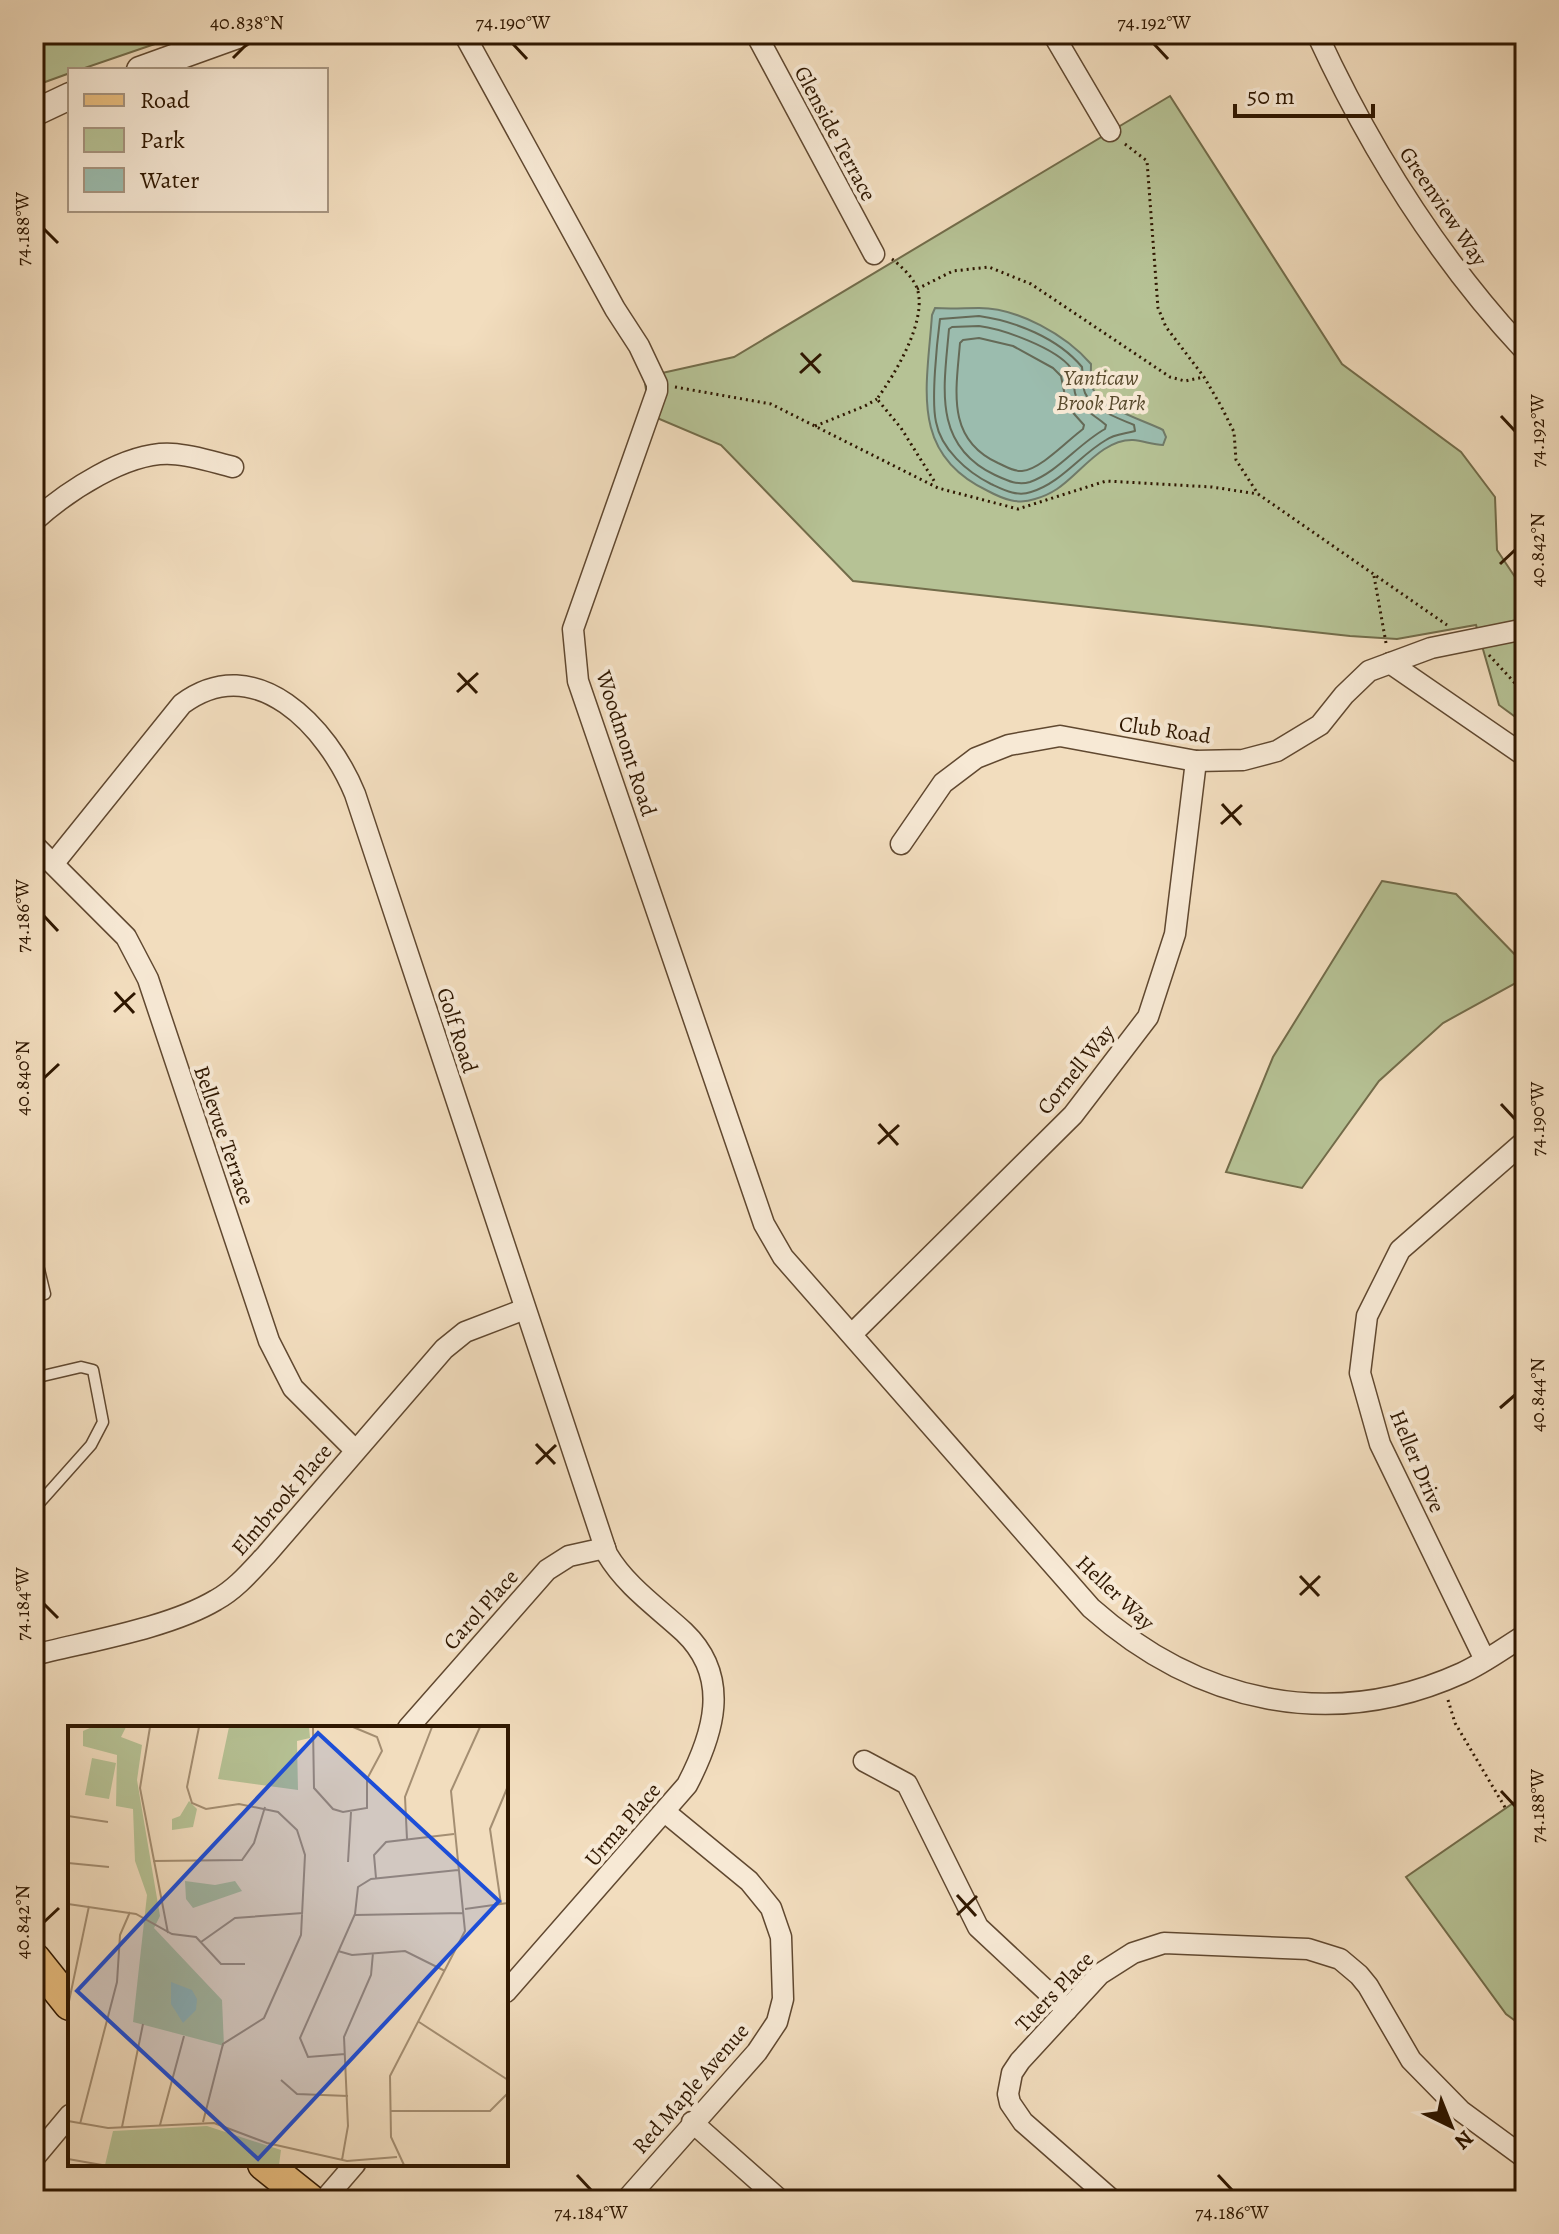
<svg xmlns="http://www.w3.org/2000/svg" width="1559" height="2234" font-family="Alegreya,serif">
  <rect width="100%" height="100%" fill="#f2ddbe"/>
  <filter id="stains"><feTurbulence type="fractalNoise" baseFrequency=".0025" numOctaves="4"/><feColorMatrix values="0 0 0 0 .2 0 0 0 0 .09 0 0 0 0 .02 0 0 0 .5 -.17"/></filter>
  <radialGradient id="worn" r=".72"><stop offset=".6" stop-color="#630" stop-opacity="0"/><stop offset="1" stop-color="#630" stop-opacity=".3"/></radialGradient>
  <g fill="#b6c295" stroke="#726c4a" stroke-width="2">
    <polygon points="34,34 184,34 79,70 70,70 70,73 34,86"/>
    <polygon points="1170,96 1342,364 1461,452 1495,497 1497,550 1525,592 1525,724 1499,705 1476,625 1397,639 1350,636 853,581 721,445 650,415 644,377 734,357"/>
    <polygon points="1382,881 1456,894 1525,965 1525,978 1443,1023 1379,1081 1302,1188 1226,1172 1273,1057"/>
    <polygon points="1525,1795 1525,2028 1506,2014 1406,1877"/>
  </g>
  <path fill="#9bbcae" stroke="#707a68" stroke-width="2" d="M 935,308 C 950,309 965,308 979,308 C 1018,308 1066,335 1091,364 C 1091,371 1090,382 1093,389 C 1100,408 1146,421 1163,430 L 1166,437 L 1163,445 C 1153,445 1144,441 1133,440 C 1102,439 1080,474 1057,489 C 1051,493 1042,497 1035,499 C 1018,505 1003,499 988,491 C 909,454 927,387 932,315 Z"/>
  <g fill="none" stroke-linecap="round" stroke-linejoin="round">
    <g stroke="#656a57" stroke-width="2">
      <path d="M 979,316 C 1015,321 1058,338 1082,367 C 1083,374 1082,385 1085,393 C 1093,410 1118,418 1134,425 L 1135,431 C 1125,434 1114,434 1106,440 C 1080,455 1061,483 1031,492 C 1017,497 1004,490 991,484 C 967,472 941,449 936,422 C 931,400 937,342 940,319 Z"/>
      <path d="M 979,326 C 1003,329 1056,348 1071,368 C 1076,375 1073,385 1075,393 C 1079,409 1095,415 1106,425 L 1105,429 C 1078,444 1058,472 1030,482 C 1017,486 1006,480 995,475 C 932,445 944,387 949,329 L 952,327 Z"/>
      <path d="M 979,338 L 1013,346 L 1053,368 L 1061,376 L 1067,406 L 1084,425 L 1083,429 C 1068,440 1040,470 1022,471 C 1014,472 1005,466 998,463 C 946,439 956,391 960,343 L 963,340 Z"/>
    </g>
    <g stroke="#604830" stroke-width="13">
      <g id="service">
        <polyline points="34,1249 45,1294 34,1297"/>
        <polyline points="34,1378 81,1367 93,1370 103,1422 91,1445 34,1509"/>
      </g>
    </g>
    <g stroke="#604830" stroke-width="23">
      <g id="minor">
        <path d="M 464,34 L 615,309 L 639,346 L 657,384 L 657,391 L 573,629 L 578,681 L 764,1224 L 783,1257 L 1091,1608 C 1197,1702 1330,1733 1462,1673 C 1484,1663 1504,1648 1525,1635"/>
        <polyline points="756,34 874,254"/>
        <polyline points="1053,34 1110,131"/>
        <path d="M 1317,34 C 1370,149 1439,259 1525,351"/>
        <path d="M 34,521 C 66,492 127,451 172,454 C 193,455 213,462 233,467"/>
        <polyline points="1390,663 1525,756"/>
        <polyline points="901,844 943,783 976,758 1009,745 1060,736 1196,761 1243,760 1277,751 1320,725 1344,695 1369,671 1431,648 1525,629"/>
        <polyline points="34,845 126,937 148,979 269,1341 293,1388 355,1450"/>
        <path d="M 54,863 L 182,704 C 256,649 328,728 355,794 L 607,1554 C 626,1586 657,1607 684,1632 C 732,1678 713,1735 687,1785 L 506,1992"/>
        <polyline points="852,1334 1073,1115 1148,1017 1175,934 1196,761"/>
        <path d="M 34,1655 C 89,1641 169,1628 216,1600 C 236,1589 251,1571 266,1555 L 444,1349 L 465,1332 L 525,1309"/>
        <polyline points="1485,1660 1380,1444 1360,1373 1367,1316 1400,1250 1525,1141"/>
        <polyline points="408,1728 547,1570 569,1556 605,1548"/>
        <polyline points="864,1761 907,1784 978,1927 1067,2010"/>
        <polyline points="692,2122 780,2200"/>
        <polyline points="34,2158 70,2115"/>
        <polyline points="324,2200 355,2164"/>
        <polyline points="626,2200 757,2052 777,2022 783,1999 781,1937 771,1908 749,1881 665,1812"/>
        <polyline points="1112,2200 1023,2122 1010,2103 1008,2094 1012,2073 1020,2061 1100,1974 1133,1953 1164,1943 1308,1949 1340,1959 1359,1975 1368,1986 1411,2060 1461,2111 1525,2158"/>
      </g>
    </g>
    <g stroke="#604830" stroke-width="29">
      <g id="tertiary">
        <polyline points="140,70 240,34"/>
        <polyline points="34,113 70,96"/>
      </g>
    </g>
    <g stroke="#2f1700" stroke-width="35">
      <g id="primary">
        <polyline points="34,1959 70,2004"/>
        <polyline points="264,2164 309,2200"/>
      </g>
    </g>
    <g stroke="#2f1700" stroke-width="3" stroke-dasharray="2 4" stroke-linecap="butt">
      <polyline points="1125,144 1147,161 1158,308 1166,327 1204,377 1221,406 1234,432 1236,460 1258,494 1447,625"/>
      <path d="M 892,259 C 901,266 912,276 917,288 C 928,320 895,374 877,399 L 901,428 L 936,484"/>
      <polyline points="917,289 953,271 989,267 1031,284 1170,377 1185,381 1204,377"/>
      <polyline points="675,387 771,404 938,488 1018,509 1106,481 1212,487 1258,494"/>
      <polyline points="815,426 865,406 877,399"/>
      <polyline points="1374,576 1386,643"/>
      <polyline points="1489,655 1525,694"/>
      <polyline points="1448,1700 1455,1723 1506,1809"/>
    </g>
    <use href="#service" stroke="#f7e9d5" stroke-width="10"/>
    <use href="#minor" stroke="#f7e9d5" stroke-width="20"/>
    <use href="#tertiary" stroke="#f7e9d5" stroke-width="26"/>
    <use href="#primary" stroke="#e9be7f" stroke-width="32"/>
  </g>
  <path fill="none" stroke="#2f1700" stroke-width="3" d="M 513,44 L 527,59M 1154,44 L 1168,59M 233,58 L 247,44M 44,229 L 58,243M 801,353 L 820,373M 800,373 L 821,354M 1501,416 L 1515,431M 1500,564 L 1515,550M 458,673 L 477,693M 457,692 L 478,673M 1222,804 L 1241,825M 1221,824 L 1242,805M 44,916 L 58,931M 115,992 L 134,1013M 114,1012 L 135,993M 44,1078 L 59,1064M 1501,1104 L 1515,1119M 879,1124 L 898,1145M 878,1144 L 899,1125M 1500,1408 L 1515,1395M 536,1444 L 555,1464M 536,1464 L 556,1445M 1300,1576 L 1319,1596M 1300,1595 L 1320,1576M 44,1604 L 58,1618M 1501,1791 L 1515,1806M 957,1895 L 976,1916M 957,1915 L 977,1896M 44,1922 L 59,1908M 577,2175 L 591,2190M 1218,2175 L 1232,2190"/>
  <g text-anchor="middle" stroke-width="8" stroke-linejoin="round" paint-order="stroke">
    <g font-size="22" fill="#2f1700" stroke="#f7e9d5">
      <text transform="translate(836 133) rotate(62)" y="8">Glenside Terrace</text>
      <text transform="translate(1444 206) rotate(56)" y="8">Greenview Way</text>
      <text transform="translate(1165 729) rotate(8)" y="8">Club Road</text>
      <text transform="translate(627 743) rotate(72)" y="8">Woodmont Road</text>
      <text transform="translate(458 1030) rotate(72)" y="8">Golf Road</text>
      <text transform="translate(1075 1069) rotate(-51)" y="8">Cornell Way</text>
      <text transform="translate(225 1135) rotate(71)" y="8">Bellevue Terrace</text>
      <text transform="translate(1418 1461) rotate(67)" y="8">Heller Drive</text>
      <text transform="translate(281 1499) rotate(-49)" y="8">Elmbrook Place</text>
      <text transform="translate(1116 1592) rotate(43)" y="8">Heller Way</text>
      <text transform="translate(480 1609) rotate(-48)" y="8">Carol Place</text>
      <text transform="translate(622 1824) rotate(-49)" y="8">Urma Place</text>
      <text transform="translate(1054 1991) rotate(-46)" y="8">Tuers Place</text>
      <text transform="translate(690 2088) rotate(-49)" y="8">Red Maple Avenue</text>
    </g>
    <g font-size="22" font-style="italic" fill="#584a2d" stroke="#f7e9d5">
      <text x="1101" y="385">Yanticaw<tspan x="1101" dy="25">Brook Park</tspan></text>
    </g>
  </g>
  <g transform="translate(68 1726)">
    <rect width="440" height="440" fill="#f2ddbe"/>
    <path d="M 24,1 L 58,1 L 53,11 L 74,19 L 69,54 L 92,190 L 86,202 L 154,274 L 156,320 L 65,296 L 79,169 L 67,135 L 65,83 L 48,80 L 49,29 L 15,20 L 15,5 ZM 161,1 L 241,1 L 242,12 L 229,15 L 230,64 L 150,53 ZM 24,32 L 48,37 L 41,73 L 17,69 ZM 121,75 L 129,83 L 125,101 L 104,104 L 104,93 L 112,90 ZM 117,155 L 147,159 L 167,155 L 174,165 L 125,182 L 118,173 ZM 139,400 L 213,424 L 211,439 L 37,439 L 45,405 Z" fill="#b6c295"/>
    <path d="M 103,256 L 124,264 L 129,273 L 128,284 L 115,297 L 103,278 Z" fill="#9bbcae"/>
    <path fill="none" stroke="#a48e72" stroke-width="2" d="M 82,1 L 72,62 L 100,207M 131,1 L 119,61 L 124,77 L 138,83 L 171,78 L 210,86 L 229,104 L 237,129 L 233,209 L 196,292 L 155,318 L 135,396M 245,1 L 246,62 L 265,83 L 275,86 L 299,82 L 299,53 L 314,25 L 309,11 L 285,1M 0,90 L 40,96M 339,113 L 337,71 L 364,1M 85,135 L 174,134 L 186,117 L 197,81M 280,136 L 283,86M 0,137 L 41,141M 308,152 L 306,129 L 318,116 L 386,108M 0,178 L 68,188 L 104,208 L 128,211 L 153,238 L 177,238M 433,178 L 422,103 L 440,60M 397,183 L 440,177M 287,189 L 396,187M 133,216 L 167,192 L 235,187M 270,225 L 284,229 L 337,225 L 377,245M 0,280 L 21,180M 351,296 L 440,354M 277,328 L 240,331 L 232,312 L 287,188 L 290,161 L 303,153 L 390,144M 213,354 L 229,368 L 280,370M 322,385 L 422,385 L 440,367M 0,395 L 40,402 L 146,397 L 199,417 L 279,435 L 329,431M 12,398 L 49,256 L 52,209 L 62,186M 92,399 L 116,310M 54,401 L 75,298M 0,433 L 34,439M 274,434 L 280,400 L 276,311 L 303,249 L 305,227M 336,439 L 323,411 L 322,350 L 397,205 L 383,65 L 412,1"/>
    <path fill="#1d4ed8" fill-opacity="0.15" stroke="#1d4ed8" stroke-width="4" d="M 250,7 L 431,175 L 190,433 L 9,265 Z"/>
    <rect width="440" height="440" fill="none" stroke="#2f1700" stroke-width="4"/>
  </g>
  <rect width="1559" height="2234" fill="none" stroke="#f2ddbe" stroke-width="88"/>
  <rect x="68" y="68" width="260" height="144" fill="#f7e9d5" stroke="#a79580" stroke-width="2"/>
  <rect x="84" y="94" width="40" height="12" fill="#e9be7f" stroke="#a79580" stroke-width="2"/>
  <text x="140" y="108" font-size="24" fill="#2f1700">Road</text>
  <rect x="84" y="128" width="40" height="24" fill="#b6c295" stroke="#a79580" stroke-width="2"/>
  <text x="140" y="148" font-size="24" fill="#2f1700">Park</text>
  <rect x="84" y="168" width="40" height="24" fill="#9bbcae" stroke="#a79580" stroke-width="2"/>
  <text x="140" y="188" font-size="24" fill="#2f1700">Water</text>
  <g transform="translate(1451 2126) rotate(137)" stroke="#f7e9d5" stroke-width="6" paint-order="stroke">
  <path d="M0-6L14 30L0 20L-14 30Z" fill="#2f1700"/>
  <text y="-12" font-size="22" font-weight="bold" text-anchor="middle" fill="#2f1700">N</text>
  </g>
  <path d="M1235 104v12h138v-12" fill="none" stroke="#2f1700" stroke-width="4"/>
  <text x="1247" y="104" font-size="24" fill="#2f1700" stroke="#f7e9d5" stroke-width="6" paint-order="stroke">50 m</text>
  <rect x="44" y="44" width="1471" height="2146" fill="none" stroke="#2f1700" stroke-width="3"/>
  <g font-size="20" text-anchor="middle" fill="#2f1700">
    <text x="247" y="29">40.838°N</text>
    <text x="513" y="29">74.190°W</text>
    <text x="1154" y="29">74.192°W</text>
    <text transform="translate(22 229) rotate(-90)" y="7">74.188°W</text>
    <text transform="translate(1537 431) rotate(-90)" y="7">74.192°W</text>
    <text transform="translate(1537 550) rotate(-90)" y="7">40.842°N</text>
    <text transform="translate(22 916) rotate(-90)" y="7">74.186°W</text>
    <text transform="translate(22 1078) rotate(-90)" y="7">40.840°N</text>
    <text transform="translate(1537 1119) rotate(-90)" y="7">74.190°W</text>
    <text transform="translate(1537 1395) rotate(-90)" y="7">40.844°N</text>
    <text transform="translate(22 1604) rotate(-90)" y="7">74.184°W</text>
    <text transform="translate(1537 1806) rotate(-90)" y="7">74.188°W</text>
    <text transform="translate(22 1922) rotate(-90)" y="7">40.842°N</text>
    <text x="591" y="2219">74.184°W</text>
    <text x="1232" y="2219">74.186°W</text>
  </g>
  <rect width="100%" height="100%" filter="url(#stains)"/>
  <rect width="100%" height="100%" fill="url(#worn)"/>
</svg>
